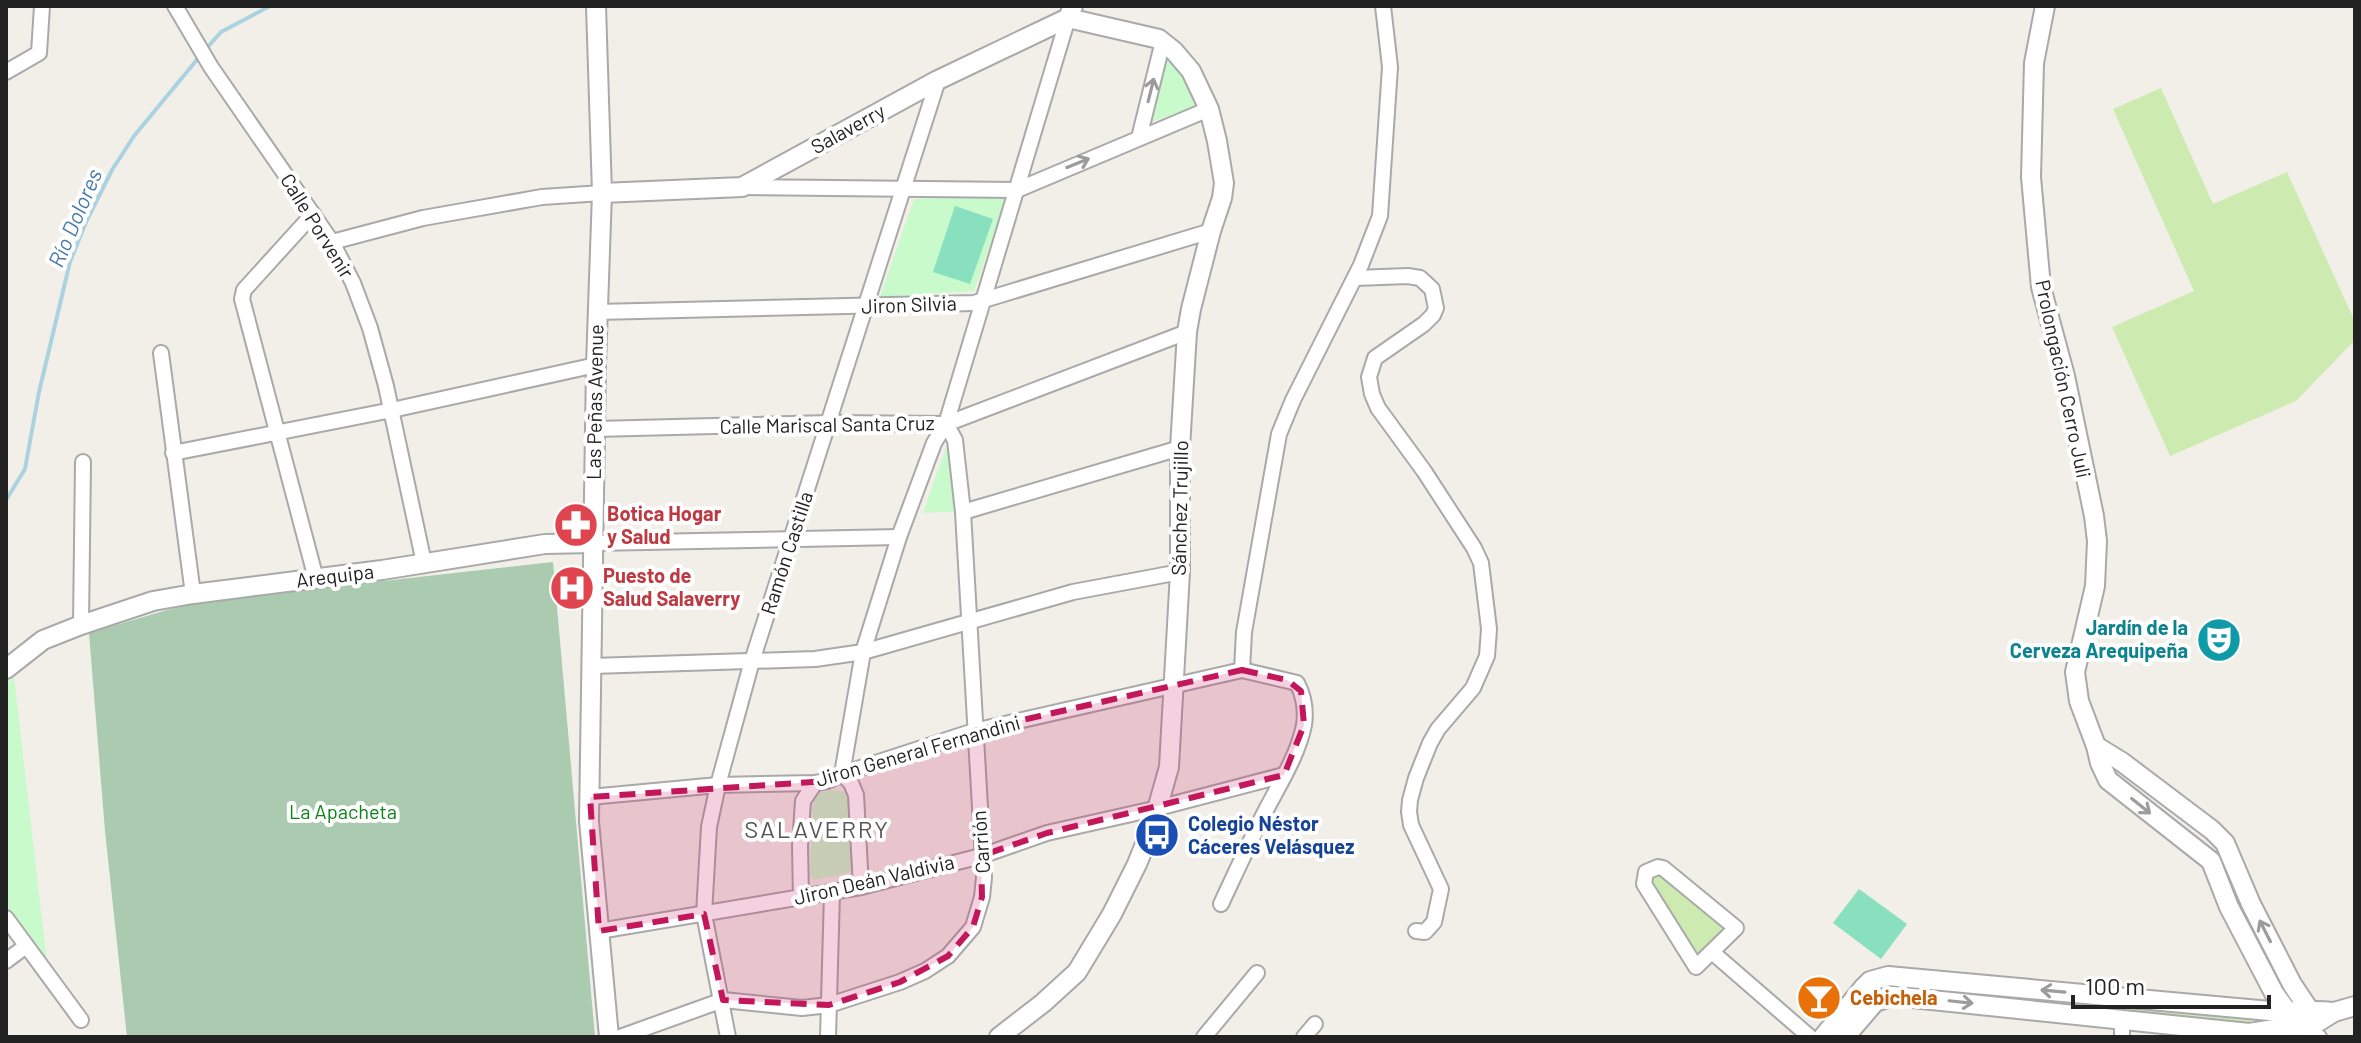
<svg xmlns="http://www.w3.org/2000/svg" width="2361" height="1043" font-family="Barlow,sans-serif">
  <rect width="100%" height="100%" fill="#f2efe9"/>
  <g fill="#cdebb0">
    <polygon points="2161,88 2213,204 2287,172 2355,322 2355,340 2296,401 2170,456 2112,327 2194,291 2113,109"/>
    <polygon points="1661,872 1729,929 1698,959 1650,885 1649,877"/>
    <polygon points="1895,983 2250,1019 2252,1023 2249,1024 1888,989 1874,994 1838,1037 1830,1037 1873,987"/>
  </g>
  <polygon fill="#aacbaf" points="553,562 595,1037 127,1037 105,831 89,633 167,610 213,600"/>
  <g fill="#c8facc">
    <polygon points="1167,50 1202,105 1150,122"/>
    <polygon points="1008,193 974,291 880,297 914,199"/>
    <polygon points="949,439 965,511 923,513"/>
    <polygon points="14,677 47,963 6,905 6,684"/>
    <polygon points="832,790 845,792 849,798 853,868 848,873 814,880 810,875 813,803 819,793"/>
  </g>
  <g fill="#88e0be">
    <polygon points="955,206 993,219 970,284 933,272"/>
    <polygon points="1859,889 1907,924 1881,959 1833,923"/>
  </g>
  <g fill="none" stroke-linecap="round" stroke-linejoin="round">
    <g stroke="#aad3df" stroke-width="4">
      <polyline points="206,49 221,32 270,6"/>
      <polyline points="6,500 25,469 39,392 70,262 86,222 112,170 134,136 200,56"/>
    </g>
    <g stroke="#a9a9a9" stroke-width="18">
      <g id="minor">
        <polyline points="175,6 211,67 332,242 353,283 370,328 386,386 424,563"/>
        <polyline points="6,72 39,53 42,6"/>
        <polyline points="1139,138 1163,41"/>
        <polyline points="742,187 1017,190 1209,109"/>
        <polyline points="313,214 244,290 242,299 316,579"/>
        <polyline points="332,242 423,218 542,197 602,193"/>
        <polyline points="1355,278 1408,276 1420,278 1432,289 1436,308 1433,315 1424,324 1375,358 1369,377 1372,394 1378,408 1424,471 1474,548 1481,563 1489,629 1487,656 1473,688 1438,729 1430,743 1416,778 1410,800 1409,812 1411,825 1441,889 1434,922 1425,932 1416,931"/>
        <polyline points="597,312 974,303 1211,231"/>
        <polyline points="161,353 193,594"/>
        <polyline points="595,429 829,423 946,424 1187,332"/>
        <polyline points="173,453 392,410 596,365"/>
        <polyline points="963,512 1180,448"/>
        <polyline points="593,543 899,537"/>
        <polyline points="81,625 83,462"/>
        <polyline points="592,666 815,659 863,652 1073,592 1180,572"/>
        <polyline points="1242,670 1244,632 1279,434 1293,400 1361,265 1380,216 1390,67 1383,6"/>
        <path d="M 590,797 L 718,785 L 815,783 L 827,781 L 842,774 L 974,731 L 1242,670 L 1297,683 C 1304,696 1306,711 1304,725 C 1298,755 1280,783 1266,810 C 1250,841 1236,872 1221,904"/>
        <polygon points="1658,867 1663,868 1736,928 1696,967 1644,884 1646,872"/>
        <polyline points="861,887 856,795 851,783 842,774 863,652 899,537 934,443 946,424 1068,18"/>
        <polyline points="801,897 800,846 803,801 815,783"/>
        <polyline points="6,918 81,1020"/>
        <polyline points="599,931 861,887 981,856 1047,833 1158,808 1284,775"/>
        <polyline points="1712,952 1810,1037"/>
        <polyline points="6,961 26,946"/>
        <polyline points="2298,1026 2319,1037"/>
        <polyline points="620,1037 723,1000 802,1008 829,1005 900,982 925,971 948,956 973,927 982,897 984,877 963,512 955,440 946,424"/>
        <polyline points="728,1037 704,914 709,827 718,785 752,661 938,80"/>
        <polyline points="828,1037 832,893"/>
        <polyline points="1204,1037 1257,973"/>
        <polyline points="1304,1037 1315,1024"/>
        <polyline points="2122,1037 2122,1019"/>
      </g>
    </g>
    <g stroke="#a9a9a9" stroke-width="22">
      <g id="tertiary">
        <polyline points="596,6 602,193 596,365 589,821 609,1037"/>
        <polyline points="2045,6 2034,63 2031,177 2041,287 2065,376 2094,516 2097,541 2095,586 2075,672 2079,701 2096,746 2100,763 2108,780 2211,861 2229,907 2274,993 2298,1026"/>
        <polyline points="602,193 742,187 938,80 1068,18 1073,6"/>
        <polyline points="6,669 43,640 81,625 153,601 193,594 382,570 545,544 593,543"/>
        <polyline points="2096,746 2122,762 2212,830 2225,843 2251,904 2292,984 2314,1017"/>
        <polyline points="999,1037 1043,1003 1077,972 1112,914 1137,864 1152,827 1169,767 1180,572 1180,448 1187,332 1191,309 1211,231 1222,198 1224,183 1217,141 1209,109 1191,71 1174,51 1159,39 1068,18"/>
        <path d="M 1823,1037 L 1864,987 L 1870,981 L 1888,976 L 2270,1011 C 2292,1013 2311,1009 2334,1012"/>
        <polyline points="1845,1037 1875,1002 1893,996 2249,1033 2318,1022 2334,1012 2355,1006"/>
      </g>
    </g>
    <use href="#minor" stroke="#fff" stroke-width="14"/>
    <use href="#tertiary" stroke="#fff" stroke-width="18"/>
  </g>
  <defs><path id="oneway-shaft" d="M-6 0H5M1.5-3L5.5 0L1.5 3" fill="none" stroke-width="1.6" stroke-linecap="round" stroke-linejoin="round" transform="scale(2)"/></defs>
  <g stroke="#9c9c9c">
    <use href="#oneway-shaft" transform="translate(1151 90) rotate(-76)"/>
    <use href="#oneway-shaft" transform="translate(1078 163) rotate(-22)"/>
    <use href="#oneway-shaft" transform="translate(2141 806) rotate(39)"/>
    <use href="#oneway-shaft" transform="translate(2265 931) rotate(-117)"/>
    <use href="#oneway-shaft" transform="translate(2053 991) rotate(-175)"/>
    <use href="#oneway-shaft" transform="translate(1961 1002) rotate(6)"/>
  </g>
  <path fill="#c2185b" fill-opacity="0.2" stroke="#c2185b" stroke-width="6" stroke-dasharray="16 10" stroke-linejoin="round" d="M 1242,670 L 1287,680 L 1301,691 L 1304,725 L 1284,775 L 1047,833 L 981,856 L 982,897 L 973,927 L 948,956 L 900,982 L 829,1005 L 723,1000 L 704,914 L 599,931 L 590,797 L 827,781 L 974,731 Z"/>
  <defs>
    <g id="pharmacy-disc" transform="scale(2.3)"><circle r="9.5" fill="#e0444e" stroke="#fff"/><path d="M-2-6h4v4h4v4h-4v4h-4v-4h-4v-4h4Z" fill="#fff"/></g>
    <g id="hospital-disc" transform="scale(2.3)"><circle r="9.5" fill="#e0444e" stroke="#fff"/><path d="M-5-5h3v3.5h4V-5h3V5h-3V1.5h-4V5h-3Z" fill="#fff"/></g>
    <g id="theatre-disc" transform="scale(2.3)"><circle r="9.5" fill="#0f9aa8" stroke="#fff"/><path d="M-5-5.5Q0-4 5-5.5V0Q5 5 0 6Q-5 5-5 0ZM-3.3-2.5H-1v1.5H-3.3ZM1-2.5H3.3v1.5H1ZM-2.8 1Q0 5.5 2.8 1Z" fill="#fff"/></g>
    <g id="bus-disc" transform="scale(2.3)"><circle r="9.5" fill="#1a4fb4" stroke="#fff"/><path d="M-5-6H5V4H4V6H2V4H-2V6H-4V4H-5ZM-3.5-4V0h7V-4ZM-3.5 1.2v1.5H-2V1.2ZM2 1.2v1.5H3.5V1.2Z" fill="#fff"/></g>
    <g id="bar-disc" transform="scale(2.3)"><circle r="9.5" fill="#e8710a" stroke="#fff"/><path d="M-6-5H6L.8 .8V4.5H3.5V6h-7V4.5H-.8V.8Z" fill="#fff"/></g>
  </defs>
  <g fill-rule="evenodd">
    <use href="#pharmacy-disc" x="576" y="525"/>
    <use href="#hospital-disc" x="572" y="588"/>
    <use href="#theatre-disc" x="2219" y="640"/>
    <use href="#bus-disc" x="1157" y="835"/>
    <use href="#bar-disc" x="1819" y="998"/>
  </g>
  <g text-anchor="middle" stroke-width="8" stroke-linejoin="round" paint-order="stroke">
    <g font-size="20" fill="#222" stroke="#fff">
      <text transform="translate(848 129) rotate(-29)" y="7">Salaverry</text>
      <text transform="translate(317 226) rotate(58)" y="7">Calle Porvenir</text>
      <text transform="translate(909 305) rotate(-2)" y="7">Jiron Silvia</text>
      <text transform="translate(2063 379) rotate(78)" y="7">Prolongación Cerro Juli</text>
      <text transform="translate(595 402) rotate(-89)" y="7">Las Peñas Avenue</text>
      <text transform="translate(827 425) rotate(-1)" y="7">Calle Mariscal Santa Cruz</text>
      <text transform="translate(1180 508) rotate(-89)" y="7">Sánchez Trujillo</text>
      <text transform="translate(787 553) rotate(-72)" y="7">Ramón Castilla</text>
      <text transform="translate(335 576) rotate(-7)" y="7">Arequipa</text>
      <text transform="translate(918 751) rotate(-16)" y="7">Jiron General Fernandini</text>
      <text transform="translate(981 842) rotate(-94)" y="7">Carrión</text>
      <text transform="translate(874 880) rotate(-13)" y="7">Jiron Deán Valdivia</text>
    </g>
    <g font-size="20" font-weight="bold" fill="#be3a42" stroke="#fff" text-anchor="start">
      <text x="607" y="521">Botica Hogar<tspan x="607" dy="23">y Salud</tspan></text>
      <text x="603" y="583">Puesto de<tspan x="603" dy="23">Salud Salaverry</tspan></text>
    </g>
    <g font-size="20" font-weight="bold" fill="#0d838f" stroke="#fff" text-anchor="end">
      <text x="2188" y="635">Jardín de la<tspan x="2188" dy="23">Cerveza Arequipeña</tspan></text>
    </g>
    <g font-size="20" fill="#0c8416" stroke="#fff">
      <text x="343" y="819">La Apacheta</text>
    </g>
    <g font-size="20" font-weight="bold" fill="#164399" stroke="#fff" text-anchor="start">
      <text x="1188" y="831">Colegio Néstor<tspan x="1188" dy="23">Cáceres Velásquez</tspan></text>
    </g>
    <g font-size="20" font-weight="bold" fill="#c56008" stroke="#fff" text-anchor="start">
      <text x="1850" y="1005">Cebichela</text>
    </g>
    <g font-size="22" font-style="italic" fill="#4a7aab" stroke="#fff">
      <text transform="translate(75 218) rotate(-67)" y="8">Río Dolores</text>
    </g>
    <g font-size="24" letter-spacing="2" fill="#555" stroke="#fff">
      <text x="817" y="838">SALAVERRY</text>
    </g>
  </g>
  <rect width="2361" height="1043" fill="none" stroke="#222222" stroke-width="16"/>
  <path d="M2073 995v12h196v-12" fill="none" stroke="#222222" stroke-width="4"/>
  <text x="2085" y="995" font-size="24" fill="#222222" stroke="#ffffff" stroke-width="6" paint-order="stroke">100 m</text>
</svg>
